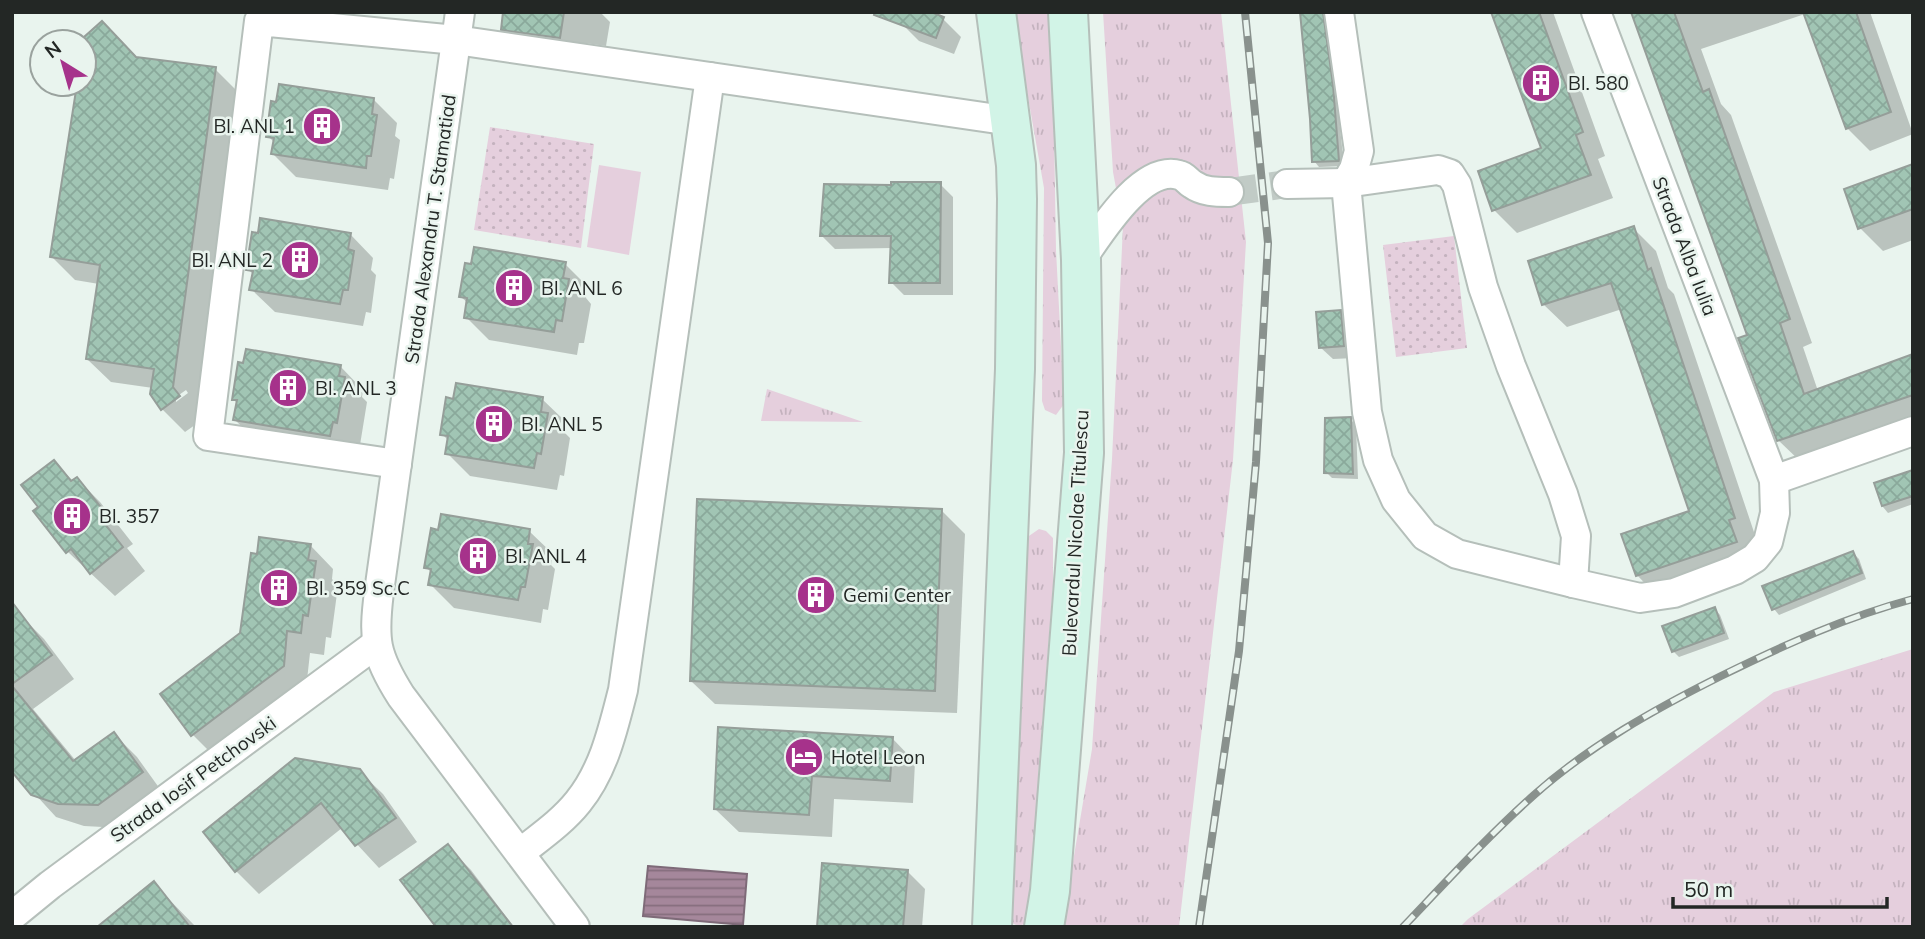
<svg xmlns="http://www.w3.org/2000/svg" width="1925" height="939" font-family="Mulish,sans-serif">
  <defs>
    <pattern id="grass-tufts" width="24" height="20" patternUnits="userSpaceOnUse" patternTransform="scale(1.75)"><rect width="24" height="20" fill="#e5cfdd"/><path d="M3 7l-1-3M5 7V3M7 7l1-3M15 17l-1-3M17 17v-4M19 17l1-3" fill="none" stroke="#c4b2be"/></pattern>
    <pattern id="park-dots" width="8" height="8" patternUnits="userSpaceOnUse" patternTransform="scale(1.75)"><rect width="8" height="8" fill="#e5cfdd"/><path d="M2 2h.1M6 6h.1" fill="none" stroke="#c4b2be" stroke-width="1.8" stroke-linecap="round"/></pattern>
    <pattern id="water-rules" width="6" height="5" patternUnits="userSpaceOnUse" patternTransform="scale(1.75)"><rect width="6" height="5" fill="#a5879b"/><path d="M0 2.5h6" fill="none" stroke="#866e7e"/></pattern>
    <pattern id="building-cross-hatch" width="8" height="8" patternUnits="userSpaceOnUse" patternTransform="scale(1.75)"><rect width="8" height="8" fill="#a1c5b4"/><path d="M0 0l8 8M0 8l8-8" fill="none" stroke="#8aa99b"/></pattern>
  </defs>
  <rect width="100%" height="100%" fill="#e9f4ee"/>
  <g fill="url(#grass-tufts)">
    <polygon points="1013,12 1052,12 1056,250 1064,404 1056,415 1045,410 1042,401 1044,188"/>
    <polygon points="1103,12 1221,12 1246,242 1233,460 1179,927 1062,927 1092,749 1112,459 1123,226 1113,172"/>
    <polygon points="767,389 863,422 761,421"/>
    <path d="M 1039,529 L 1046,531 L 1053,538 L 1053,586 L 1038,778 L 1039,846 L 1025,924 C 1017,927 1014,925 1008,919 L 1026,538 Z"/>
    <polygon points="1913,649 1913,927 1460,927 1468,919 1774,692"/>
  </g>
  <g fill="url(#park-dots)">
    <polygon points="490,127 594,144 581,248 474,230"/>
    <polygon points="1454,236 1467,348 1396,357 1383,245"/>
  </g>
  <polygon fill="#e5cfdd" points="599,165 641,172 629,255 587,247"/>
  <polygon fill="url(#water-rules)" stroke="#7e6a78" stroke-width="2" points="648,866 747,874 743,925 643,916"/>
  <g fill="#0003" fill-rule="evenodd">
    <polygon points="505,12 600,12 610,22 606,46 585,43 583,61 526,52 503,29"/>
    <polygon points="1302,12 1328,12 1344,166 1319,167 1314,161"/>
    <polygon points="1494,12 1553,12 1605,156 1598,159 1613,198 1517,233 1494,210 1544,149"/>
    <polygon points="1633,12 1870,12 1913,134 1870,151 1847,128 1805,14 1701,49 1721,104 1731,115 1812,343 1803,347 1818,391 1913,357 1913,426 1802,463 1778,440 1749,336"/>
    <polygon points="943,19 961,37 954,54 919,41 901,23"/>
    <path d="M 84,50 L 215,69 L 238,92 L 196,411 L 202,420 L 185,432 L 162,409 L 153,388 L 111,382 L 87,359 L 99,284 L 75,280 L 52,257 L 79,84 L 84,84 ZM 186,390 L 188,393 L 176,402 L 176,397 Z"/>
    <polygon points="374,100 397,123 395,136 400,140 394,179 390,178 388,190 296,177 273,154 275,143 268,136"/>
    <polygon points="1913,166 1913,240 1883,251 1860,228"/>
    <polygon points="940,184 953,197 953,295 904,295 891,282 892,248 835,249 822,236 892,186"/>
    <polygon points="1633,228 1656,251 1668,288 1674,294 1757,541 1759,565 1660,599 1637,575 1691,512 1622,309 1567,327 1543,304"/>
    <polygon points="350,234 373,258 371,270 376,275 371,313 366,312 363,326 275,312 251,289 254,275 248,269 259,235"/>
    <polygon points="565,264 588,287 586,298 591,304 584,343 579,343 577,355 489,340 466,317 468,303 461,297"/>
    <polygon points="1340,312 1352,324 1355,358 1333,359 1320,347"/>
    <polygon points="340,366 363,390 362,397 367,402 360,445 259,443 235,420 238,404 233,399"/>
    <polygon points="542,399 566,422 564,432 570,438 564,476 560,475 557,490 470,476 447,453 449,441 442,434"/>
    <polygon points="1350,419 1356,425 1358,479 1332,478 1326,472"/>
    <polygon points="54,462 73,481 77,479 100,502 133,544 127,548 145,571 115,596 68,552 36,511 41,508"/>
    <polygon points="1913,472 1913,504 1888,513 1883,507 1875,488"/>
    <polygon points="942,511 965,534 957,713 715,704 691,681"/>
    <polygon points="529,531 553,554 551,565 555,569 548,610 543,609 541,623 454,608 430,584 432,573 426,567"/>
    <polygon points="310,545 333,569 332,579 338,586 331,638 326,637 324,655 310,653 306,689 216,758 193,735 162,694 241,634 258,556"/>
    <polygon points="1853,553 1859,559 1866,579 1779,615 1774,609"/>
    <polygon points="1715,609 1720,615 1729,639 1679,657 1673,651"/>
    <polygon points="21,616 44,639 74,679 33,709 76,761 114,734 137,757 165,796 122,828 84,826 56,817 12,769 12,623"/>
    <polygon points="892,738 915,762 913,803 834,799 832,837 739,832 715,809"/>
    <polygon points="359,771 383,794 417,842 379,868 342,828 259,894 236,871 205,832"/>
    <polygon points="448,847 471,870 514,927 438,927"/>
    <polygon points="907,871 925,889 922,927 819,927"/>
    <polygon points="154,884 196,927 99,927"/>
  </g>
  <g fill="url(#building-cross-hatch)" stroke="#959e99" stroke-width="2">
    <polygon points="503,12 564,12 560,38 501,30"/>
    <polygon points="875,12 931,12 944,17 936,38 874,15"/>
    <polygon points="1300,12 1323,12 1333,85 1339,161 1312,162 1310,119"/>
    <polygon points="1491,12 1539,12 1583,132 1576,135 1591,175 1492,211 1478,171 1541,148"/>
    <polygon points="1631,12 1674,12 1703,92 1709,89 1790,319 1780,323 1804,394 1913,354 1913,395 1777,441 1738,338 1747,335"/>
    <polygon points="1803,12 1856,12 1891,112 1846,129"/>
    <polygon points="102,21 136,57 216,67 173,387 180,396 161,410 150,394 154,369 86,359 100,265 50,257 77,84 84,84 84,37"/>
    <polygon points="279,84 374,98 372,114 377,115 371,156 367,156 366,168 271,154 274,138 266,137 271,101 276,102"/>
    <polygon points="1913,164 1913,209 1858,229 1844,189"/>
    <polygon points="891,182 941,182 940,283 889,283 891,236 820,236 824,184 891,185"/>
    <polygon points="260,218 351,233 348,249 354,251 348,290 343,290 340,304 249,290 253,271 246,270 252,232 258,233"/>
    <polygon points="1634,226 1648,270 1651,268 1735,518 1729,520 1737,542 1636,576 1621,534 1689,511 1611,283 1542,305 1528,261"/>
    <polygon points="474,247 566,262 563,278 569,279 562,321 556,320 554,332 464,318 467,298 459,297 465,263 471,264"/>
    <polygon points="1341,310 1344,346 1319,348 1316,312"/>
    <polygon points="246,349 341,365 339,376 345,377 337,423 333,422 330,436 233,420 237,400 232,400 238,362 243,363"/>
    <polygon points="456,383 543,397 541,412 548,413 541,454 537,453 534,468 445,454 448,436 440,435 446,397 453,399"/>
    <polygon points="1351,417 1353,474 1324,473 1325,418"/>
    <polygon points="54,460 71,481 77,477 111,520 105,524 123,547 90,574 71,549 66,553 33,511 38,507 21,485"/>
    <polygon points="1913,470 1913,496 1882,506 1874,483"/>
    <polygon points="697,499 942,509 935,691 690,681"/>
    <polygon points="441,514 530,529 528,544 533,544 525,587 521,587 518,600 428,585 431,569 424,568 431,528 438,530"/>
    <polygon points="259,537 311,544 308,560 316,561 308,616 303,615 301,633 287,631 284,666 191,736 160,694 240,633 251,553 257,554"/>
    <polygon points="1853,551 1862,573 1772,610 1762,586"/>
    <polygon points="12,602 52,655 12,684"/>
    <polygon points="1715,607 1724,633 1672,652 1662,626"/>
    <polygon points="12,686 73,761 114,732 143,772 98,805 58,804 31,795 12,772"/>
    <polygon points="718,727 893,737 890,781 812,776 809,815 714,809"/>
    <polygon points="295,758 360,769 396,818 355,846 321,803 235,872 203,832"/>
    <polygon points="448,844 513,927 436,927 400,880"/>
    <polygon points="822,863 908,870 903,927 817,927"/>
    <polygon points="154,881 190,927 97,927"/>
  </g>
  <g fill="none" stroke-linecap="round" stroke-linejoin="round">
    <polyline stroke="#c1cbc6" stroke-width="28" stroke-dasharray="28 14" stroke-linecap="butt" points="1229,192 1287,184"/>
    <g stroke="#b5bfba" stroke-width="32">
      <g id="minor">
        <path d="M 460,12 L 379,592 C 373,640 375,655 401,696 L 575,927"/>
        <polyline points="1339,12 1359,151 1354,169 1346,183 1367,412 1378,460 1396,500 1425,536 1457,554 1573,583 1640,598 1674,593 1735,570 1755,558 1768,542 1775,513 1774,480 1596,12"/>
        <polyline points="1287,184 1346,183 1438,170 1450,174 1457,185 1483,287 1511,366 1563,494 1576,536 1573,583"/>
        <path d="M 1081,260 C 1099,235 1141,164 1179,175 C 1185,176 1187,181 1192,184 C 1203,192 1216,192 1229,192"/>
        <polyline points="397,464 208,436 259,21 456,40 1011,121"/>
        <polyline points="1774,480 1913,431"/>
        <path d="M 520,853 C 540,837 562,822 578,802 C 604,770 613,729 623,690 L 710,77"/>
        <polyline points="12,916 50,885 376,644"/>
      </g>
    </g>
    <g stroke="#b5bfba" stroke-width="42">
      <g id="secondary">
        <polyline points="992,927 1015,369 1017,199 1016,165 996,12"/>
        <polyline points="1044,927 1050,891 1084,453 1081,260 1068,12"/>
      </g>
    </g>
    <use href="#minor" stroke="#fff" stroke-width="28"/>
    <use href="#secondary" stroke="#d2f4e7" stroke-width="38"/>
    <g stroke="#89918d" stroke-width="8">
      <g id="rail">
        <polyline points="1199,927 1239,651 1256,462 1268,243 1245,12"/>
        <path d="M 1403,927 C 1445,883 1488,836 1534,795 C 1589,746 1655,709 1721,676 C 1784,645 1846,617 1913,599"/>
      </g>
    </g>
    <use href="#rail" stroke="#e9f4ee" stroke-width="5" stroke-dasharray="16" stroke-linecap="butt"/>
  </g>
  <defs>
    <g id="building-disc" transform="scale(2.0125)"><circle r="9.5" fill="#a6328b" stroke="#e9f4ee"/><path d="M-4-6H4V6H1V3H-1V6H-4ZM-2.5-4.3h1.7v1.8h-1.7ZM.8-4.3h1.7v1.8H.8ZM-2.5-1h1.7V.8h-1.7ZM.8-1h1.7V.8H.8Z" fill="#fff"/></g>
    <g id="hotel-disc" transform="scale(2.0125)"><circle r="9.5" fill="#a6328b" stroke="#e9f4ee"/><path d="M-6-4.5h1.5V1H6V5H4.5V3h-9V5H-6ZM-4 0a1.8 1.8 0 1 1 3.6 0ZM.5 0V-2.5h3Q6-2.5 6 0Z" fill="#fff"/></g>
  </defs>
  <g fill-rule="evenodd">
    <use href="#building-disc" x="1541" y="83"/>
    <use href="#building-disc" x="322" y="126"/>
    <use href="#building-disc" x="300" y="260"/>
    <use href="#building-disc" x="514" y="288"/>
    <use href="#building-disc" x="288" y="388"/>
    <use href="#building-disc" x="494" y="424"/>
    <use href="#building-disc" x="72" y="516"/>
    <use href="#building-disc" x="478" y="556"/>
    <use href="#building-disc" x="279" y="588"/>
    <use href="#building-disc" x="816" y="595"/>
    <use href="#hotel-disc" x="804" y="757"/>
  </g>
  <g text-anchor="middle" stroke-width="5" stroke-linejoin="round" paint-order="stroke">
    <g font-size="19" fill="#232725" stroke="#e9f4ee" text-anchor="start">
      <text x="1568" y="90">Bl. 580</text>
      <text x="295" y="133" text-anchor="end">Bl. ANL 1</text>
      <text x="273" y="267" text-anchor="end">Bl. ANL 2</text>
      <text x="541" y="295">Bl. ANL 6</text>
      <text x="315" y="395">Bl. ANL 3</text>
      <text x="521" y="431">Bl. ANL 5</text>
      <text x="99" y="523">Bl. 357</text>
      <text x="505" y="563">Bl. ANL 4</text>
      <text x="306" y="595">Bl. 359 Sc.C</text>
      <text x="843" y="602">Gemi Center</text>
      <text x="831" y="764">Hotel Leon</text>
    </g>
    <g font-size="19" fill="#232725" stroke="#e9f4ee">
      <text transform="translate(430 229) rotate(-82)" y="7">Strada Alexandru T. Stamatiad</text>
      <text transform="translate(1685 246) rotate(69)" y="7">Strada Alba Iulia</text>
      <text transform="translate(1075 533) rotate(-87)" y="7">Bulevardul Nicolae Titulescu</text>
      <text transform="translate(193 779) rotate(-36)" y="7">Strada Iosif Petchovski</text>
    </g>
  </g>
  <rect width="1925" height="939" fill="none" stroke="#232725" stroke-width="28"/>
  <g transform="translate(63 63) rotate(323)"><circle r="33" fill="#e9f4ee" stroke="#9aa29e" stroke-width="2"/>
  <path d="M0-5L12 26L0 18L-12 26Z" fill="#a6328b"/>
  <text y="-10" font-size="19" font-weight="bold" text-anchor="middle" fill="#232725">N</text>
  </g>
  <path d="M1673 897v10h214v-10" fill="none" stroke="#232725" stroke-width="3.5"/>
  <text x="1684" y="897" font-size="21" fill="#232725" stroke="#e9f4ee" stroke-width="5" paint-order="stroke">50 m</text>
</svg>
